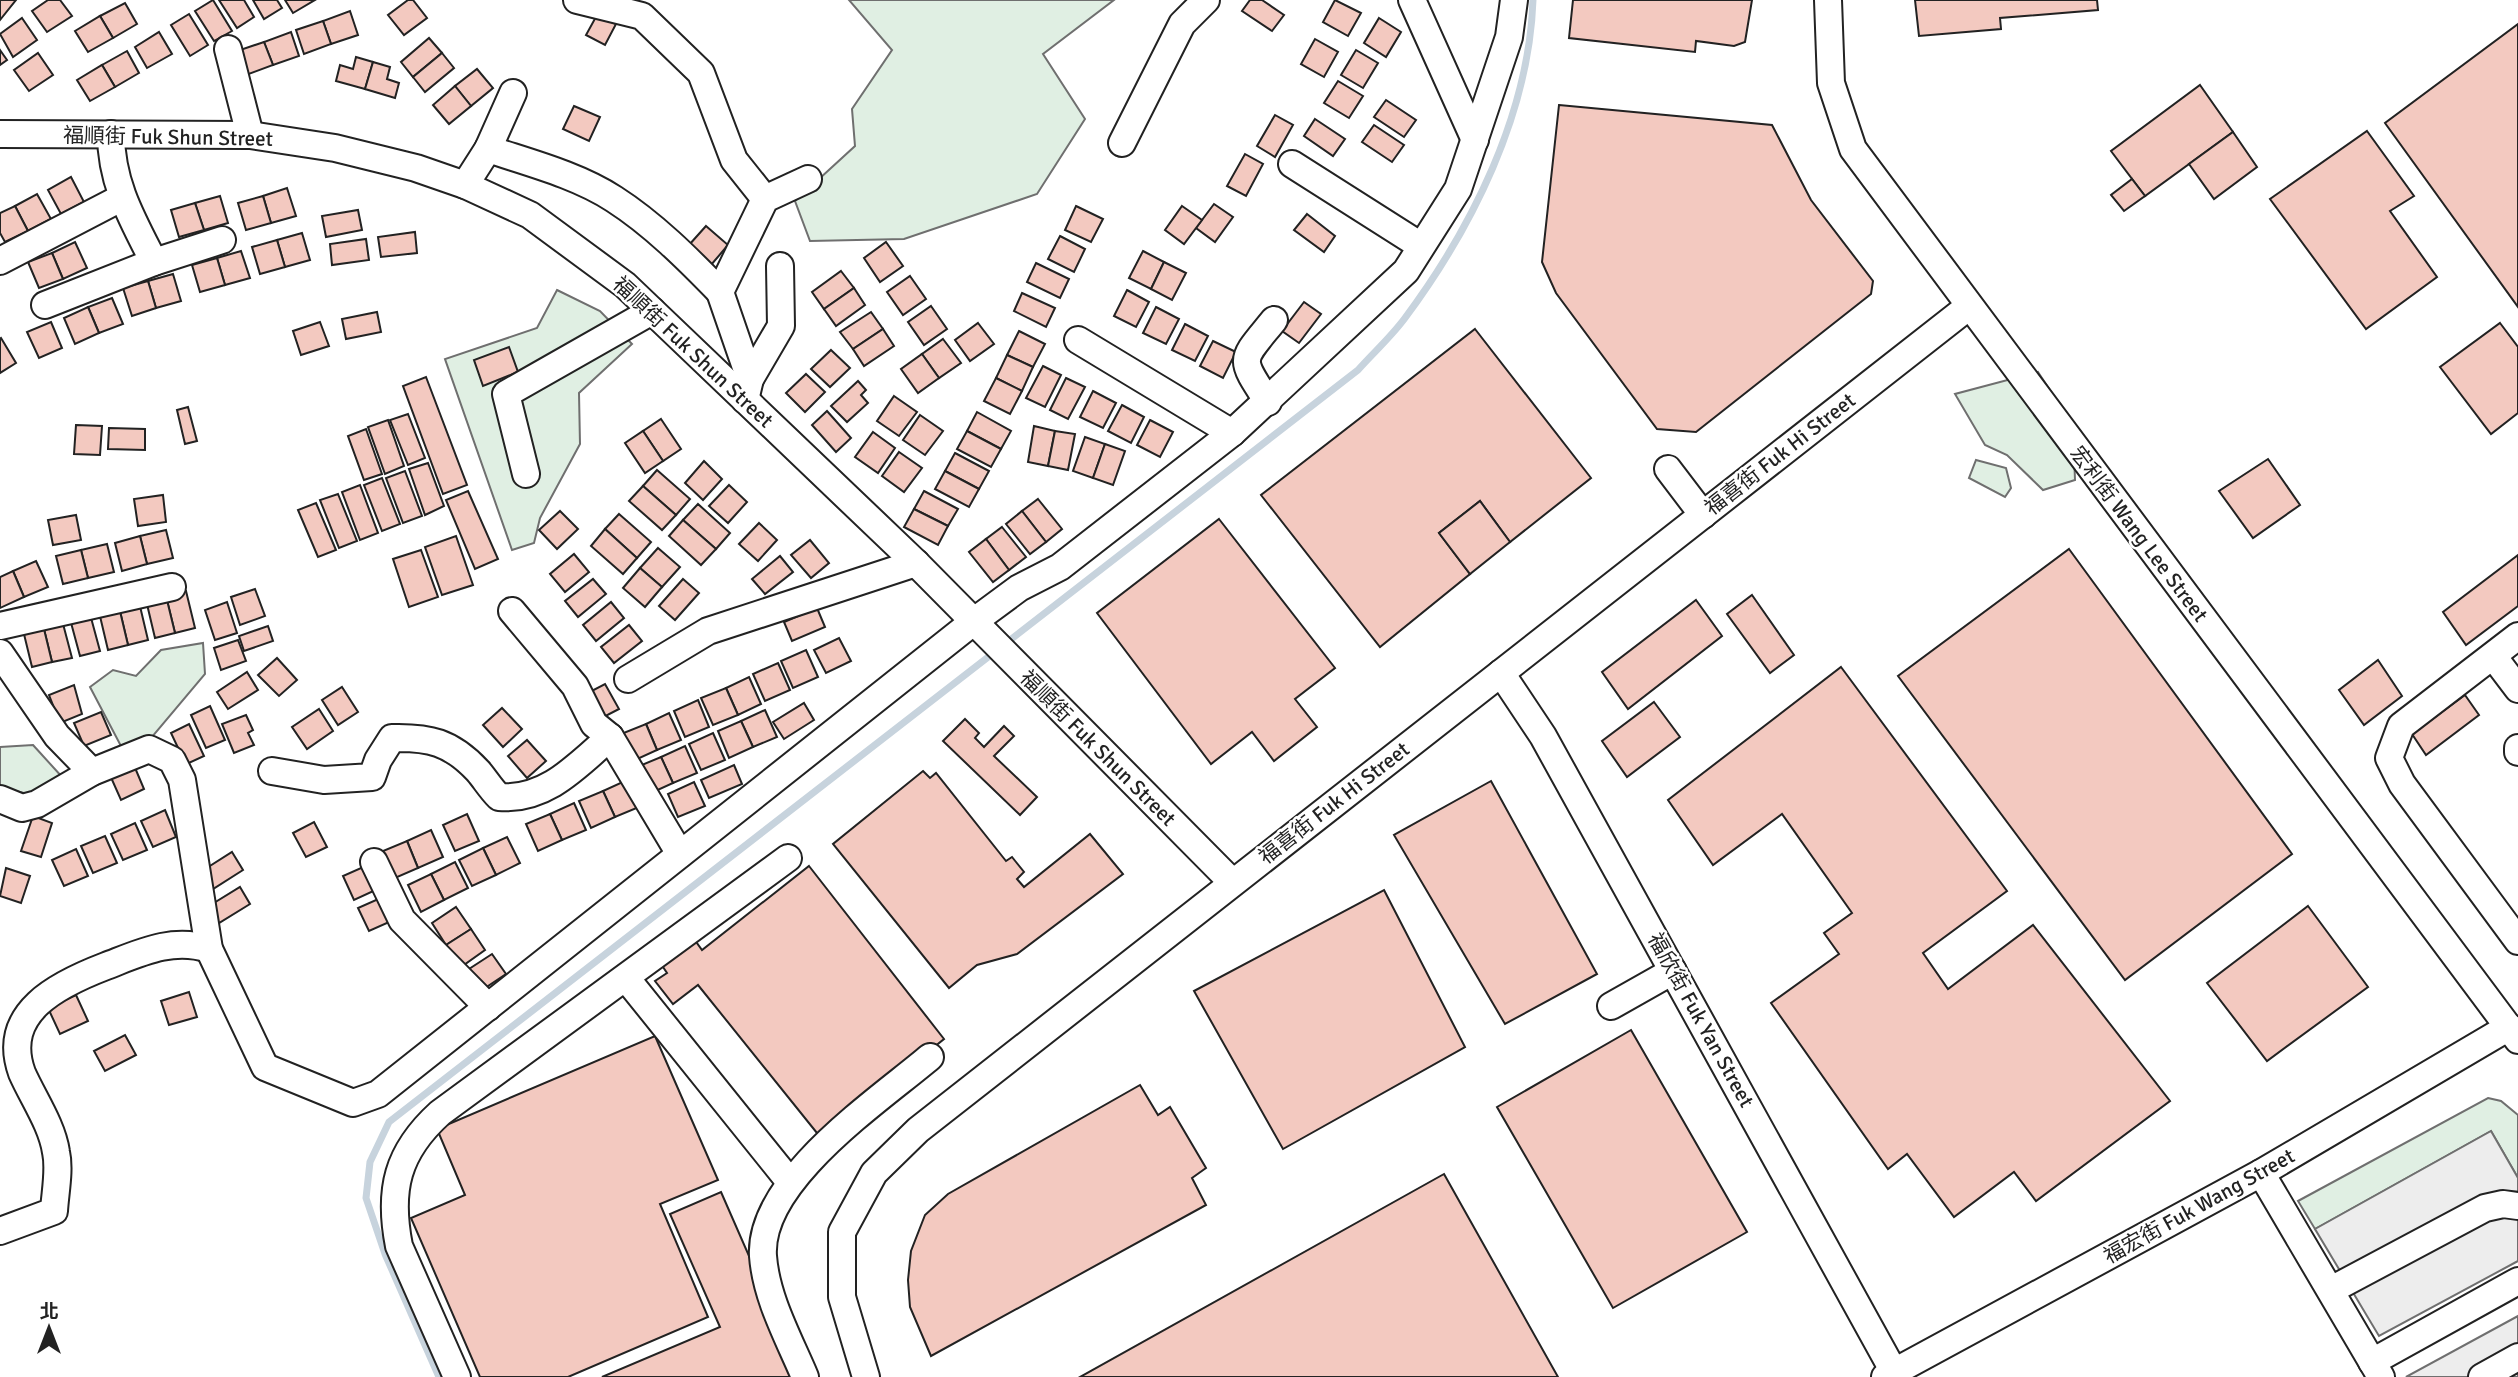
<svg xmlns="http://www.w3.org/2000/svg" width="2518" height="1377" font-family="Signika,'Noto Sans TC',sans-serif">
  <rect width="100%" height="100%" fill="#fff"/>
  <g fill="#e0efe3" stroke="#6f6f6f" stroke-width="2">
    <polygon points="849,0 1114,0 1043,54 1085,119 1037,194 904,239 810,241 795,201 855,146 852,109 892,50"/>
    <polygon points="557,290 600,311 632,344 579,393 580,444 540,518 534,543 512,550 445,359 537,328"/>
    <polygon points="2038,372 2073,425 2075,480 2043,490 2007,455 1985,445 1955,394"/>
    <polygon points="1976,460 2006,468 2011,488 2005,497 1969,478"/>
    <polygon points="203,643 205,674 152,737 122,748 90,687 113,670 136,676 161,650"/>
    <polygon points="33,745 63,778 28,794 3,788 0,785 0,747"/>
    <polygon points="2488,1098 2501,1101 2518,1115 2518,1178 2491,1131 2315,1229 2298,1201"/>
  </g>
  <g fill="#ededed" stroke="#6f6f6f" stroke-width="2">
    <polygon points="2491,1131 2518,1178 2518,1261 2379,1336 2315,1229"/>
    <polygon points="2518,1316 2518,1377 2406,1377"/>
  </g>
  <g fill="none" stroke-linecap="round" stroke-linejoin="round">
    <path stroke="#c7d3dd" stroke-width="7" d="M 439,1377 L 385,1254 L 366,1198 L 370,1162 L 389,1122 L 1358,370 C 1373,353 1391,337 1405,318 C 1472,228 1529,114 1533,0"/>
  </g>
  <g fill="#f3c9c0" stroke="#222" stroke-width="2">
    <polygon points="0,0 16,0 0,20"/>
    <polygon points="48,0 60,0 72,16 47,32 32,11"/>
    <polygon points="213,0 232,31 214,41 195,11"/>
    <polygon points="219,0 244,0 254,17 237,28"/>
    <polygon points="253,0 277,0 282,8 264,19"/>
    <polygon points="285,0 315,0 293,13"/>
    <polygon points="408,0 413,0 427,18 404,35 388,15"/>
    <polygon points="1250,0 1262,0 1284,15 1272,31 1242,11"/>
    <polygon points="1335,0 1361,13 1348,36 1323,22"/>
    <polygon points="1573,0 1752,0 1745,42 1734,46 1696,41 1695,52 1569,38"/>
    <polygon points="1915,0 2097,0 2098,10 2000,18 2001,29 1919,36"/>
    <polygon points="125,3 137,24 113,38 100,16"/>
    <polygon points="350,11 358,35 331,44 323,21"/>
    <polygon points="189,14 208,45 190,56 171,25"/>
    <polygon points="597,15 616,24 605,45 586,35"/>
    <polygon points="100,16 113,38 88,52 75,31"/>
    <polygon points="22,18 37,40 13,57 0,34"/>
    <polygon points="1379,18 1401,32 1386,57 1364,43"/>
    <polygon points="323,21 331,44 304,54 296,30"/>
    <polygon points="2518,24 2518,307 2385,123"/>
    <polygon points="159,32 172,54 147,68 135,47"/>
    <polygon points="291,32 299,56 273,65 264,42"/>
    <polygon points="429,38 442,53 413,77 401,62"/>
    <polygon points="1315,39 1338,52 1324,77 1301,64"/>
    <polygon points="264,42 273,65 246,75 237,51"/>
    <polygon points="0,50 7,60 0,65"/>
    <polygon points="1356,50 1378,63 1363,88 1341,75"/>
    <polygon points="127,51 139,73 115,87 102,65"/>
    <polygon points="38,53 53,75 29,91 14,70"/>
    <polygon points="442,53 454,68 425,92 413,77"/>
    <polygon points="356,57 373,62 365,89 336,81 340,65 353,69"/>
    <polygon points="373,62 390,67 387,79 399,83 395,98 365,89"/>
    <polygon points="102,65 115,87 90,101 77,80"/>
    <polygon points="477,69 493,88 471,106 455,86"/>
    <polygon points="1338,81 1363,96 1349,118 1324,103"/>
    <polygon points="2200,85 2233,132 2145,196 2111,151"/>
    <polygon points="455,86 471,106 449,124 433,105"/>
    <polygon points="1386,100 1416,120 1404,137 1374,117"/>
    <polygon points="1559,105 1772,125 1811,200 1873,281 1871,294 1696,432 1657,429 1556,293 1542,262"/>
    <polygon points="574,106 600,117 589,141 563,129"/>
    <polygon points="1275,115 1293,125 1275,157 1257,146"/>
    <polygon points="1315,119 1345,139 1333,156 1304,136"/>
    <polygon points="1374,125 1404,145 1392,162 1362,142"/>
    <polygon points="2367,131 2414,196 2390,211 2437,277 2366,329 2270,199"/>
    <polygon points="2233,132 2257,167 2214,199 2189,164"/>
    <polygon points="1245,154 1263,164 1246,196 1227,186"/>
    <polygon points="71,177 84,202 61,214 48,190"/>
    <polygon points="2132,179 2145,196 2124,211 2111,195"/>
    <polygon points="287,188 296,216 271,223 263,196"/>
    <polygon points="37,194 51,219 28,231 15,206"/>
    <polygon points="220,196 228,223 204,230 195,203"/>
    <polygon points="263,196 271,223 246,230 238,203"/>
    <polygon points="195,203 204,230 179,237 171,210"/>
    <polygon points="1214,204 1233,217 1215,242 1196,228"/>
    <polygon points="15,206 28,231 5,242 0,233 0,213"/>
    <polygon points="1076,206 1103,219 1091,242 1065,230"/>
    <polygon points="1182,206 1202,220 1184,244 1165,230"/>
    <polygon points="358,210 362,230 326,237 322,216"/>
    <polygon points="1307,214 1335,236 1324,252 1294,230"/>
    <polygon points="706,226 728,245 711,265 689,245"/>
    <polygon points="415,232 417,253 381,257 378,237"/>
    <polygon points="302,233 310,260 285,267 277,240"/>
    <polygon points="1060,236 1085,249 1074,272 1048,259"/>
    <polygon points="366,239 369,260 332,265 330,244"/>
    <polygon points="277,240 285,267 260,274 252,247"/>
    <polygon points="75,242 87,268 63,279 52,253"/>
    <polygon points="886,242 903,266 880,282 864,258"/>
    <polygon points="241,251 250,278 225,285 217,258"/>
    <polygon points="1143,251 1164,262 1151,289 1129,278"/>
    <polygon points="52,253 63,279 39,288 28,262"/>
    <polygon points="217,258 225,285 200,292 192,265"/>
    <polygon points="1164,262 1186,273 1172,300 1151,289"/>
    <polygon points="1036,263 1069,279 1060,298 1027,282"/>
    <polygon points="841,271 854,288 824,309 812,292"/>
    <polygon points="173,274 181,301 156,308 148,281"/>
    <polygon points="910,276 926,299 903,315 887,292"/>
    <polygon points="148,281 156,308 132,316 123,288"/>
    <polygon points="854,288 865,305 836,326 824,309"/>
    <polygon points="1127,290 1149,302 1136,327 1114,316"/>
    <polygon points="1022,293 1055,308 1046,327 1014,311"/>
    <polygon points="112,298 123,324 99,333 88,307"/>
    <polygon points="1304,302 1321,314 1299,343 1282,331"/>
    <polygon points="931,306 947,329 924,345 908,322"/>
    <polygon points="88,307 99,333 75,344 64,318"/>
    <polygon points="1156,307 1179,319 1166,344 1143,333"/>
    <polygon points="377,312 381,332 346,339 342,319"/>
    <polygon points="871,312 883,329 853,349 840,332"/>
    <polygon points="51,322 62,348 39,358 27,332"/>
    <polygon points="320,322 329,346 301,355 293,331"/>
    <polygon points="978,323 994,344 970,361 955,340"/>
    <polygon points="2500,323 2518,347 2518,413 2491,434 2440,367"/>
    <polygon points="1185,324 1208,336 1195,361 1172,350"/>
    <polygon points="883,329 894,346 864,366 853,349"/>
    <polygon points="1475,329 1591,478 1510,542 1480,501 1439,533 1470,574 1380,647 1261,495"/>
    <polygon points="1019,331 1045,344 1033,367 1007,355"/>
    <polygon points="1,338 16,363 0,373 0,339"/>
    <polygon points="943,339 961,363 939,378 922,354"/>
    <polygon points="1213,341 1236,352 1223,378 1200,366"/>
    <polygon points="509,347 518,372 483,386 474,360"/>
    <polygon points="831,350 850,368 830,387 811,369"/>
    <polygon points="922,354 939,378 918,393 901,369"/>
    <polygon points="1007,355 1033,367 1022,391 996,378"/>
    <polygon points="1043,366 1061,375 1045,407 1026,398"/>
    <polygon points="806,374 825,392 805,412 786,393"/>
    <polygon points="426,377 467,485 443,494 403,386"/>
    <polygon points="996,378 1022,391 1010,414 984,401"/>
    <polygon points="1066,378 1085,387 1068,419 1050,410"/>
    <polygon points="858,381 866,390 861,395 868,403 847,422 831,406"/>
    <polygon points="1093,391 1116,403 1103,428 1080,417"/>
    <polygon points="894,396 917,412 899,436 877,421"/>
    <polygon points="1122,405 1144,417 1131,443 1108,431"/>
    <polygon points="188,407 197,441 185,444 177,410"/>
    <polygon points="827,411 851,438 836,452 812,425"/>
    <polygon points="977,412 1011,431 1001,449 967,431"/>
    <polygon points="408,414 425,458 408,465 390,420"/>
    <polygon points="920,415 943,431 925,455 903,440"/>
    <polygon points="661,419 681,449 663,461 643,431"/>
    <polygon points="388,420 404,466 385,474 368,427"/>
    <polygon points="1150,420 1173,432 1160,457 1137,445"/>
    <polygon points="76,425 102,426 100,455 74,454"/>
    <polygon points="1034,426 1055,431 1048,466 1028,462"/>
    <polygon points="109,428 145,429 145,450 108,449"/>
    <polygon points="366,429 382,474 364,480 348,436"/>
    <polygon points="643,431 663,461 645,473 625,443"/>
    <polygon points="967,431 1001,449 991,467 957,449"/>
    <polygon points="1055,431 1075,434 1068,470 1048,466"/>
    <polygon points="873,432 895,448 878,473 855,457"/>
    <polygon points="1085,437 1105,444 1093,478 1073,471"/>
    <polygon points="1105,444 1125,451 1113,485 1093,478"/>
    <polygon points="899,452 922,468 904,492 882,476"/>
    <polygon points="955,453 989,471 979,489 945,471"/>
    <polygon points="2268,459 2300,505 2253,538 2219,491"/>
    <polygon points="704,461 722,479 703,500 685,483"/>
    <polygon points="428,463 444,506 425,515 409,469"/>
    <polygon points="657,470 690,499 676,515 643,486"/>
    <polygon points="405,471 422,516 403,523 386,478"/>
    <polygon points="945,471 979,489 969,507 935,489"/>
    <polygon points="382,478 400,524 382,531 364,485"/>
    <polygon points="360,485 378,533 360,540 342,492"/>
    <polygon points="729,485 747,502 728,523 709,506"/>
    <polygon points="643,486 676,515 662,530 629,501"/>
    <polygon points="468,491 498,559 475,569 446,500"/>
    <polygon points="924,491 958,509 948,526 914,509"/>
    <polygon points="338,494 357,541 339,548 320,500"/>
    <polygon points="163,495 166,522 138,526 134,499"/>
    <polygon points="1038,499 1062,529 1046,542 1022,511"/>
    <polygon points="1480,501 1510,542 1470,574 1439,533"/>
    <polygon points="316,503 336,550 318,557 298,510"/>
    <polygon points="698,504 730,533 716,549 683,520"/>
    <polygon points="914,509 948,526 938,545 904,527"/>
    <polygon points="560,511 578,529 557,549 539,530"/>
    <polygon points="1022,511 1046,542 1030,554 1006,524"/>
    <polygon points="619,514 651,542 637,558 605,529"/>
    <polygon points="76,515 81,540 53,545 48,520"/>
    <polygon points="1219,519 1335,668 1295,699 1317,727 1274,761 1252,732 1211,764 1097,613"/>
    <polygon points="683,520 716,549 701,565 669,536"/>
    <polygon points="759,523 777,540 758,561 739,544"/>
    <polygon points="1002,527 1026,557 1009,570 986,539"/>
    <polygon points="605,529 637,558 623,574 591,546"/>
    <polygon points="166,530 173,558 147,564 140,536"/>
    <polygon points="140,536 147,564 122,571 115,543"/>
    <polygon points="456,536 473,585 442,595 425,547"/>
    <polygon points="986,539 1009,570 993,582 969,552"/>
    <polygon points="810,540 829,563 811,578 791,555"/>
    <polygon points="107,544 114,572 88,578 81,550"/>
    <polygon points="658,548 680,567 662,587 640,568"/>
    <polygon points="2069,549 2292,854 2125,980 1898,676"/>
    <polygon points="81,550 88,578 63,584 56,556"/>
    <polygon points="421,550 438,597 409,607 393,559"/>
    <polygon points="574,554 589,572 565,592 550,574"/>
    <polygon points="2518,555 2518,606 2466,645 2443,612"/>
    <polygon points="780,556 793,572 765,594 752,579"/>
    <polygon points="36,561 48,587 24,597 13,571"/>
    <polygon points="640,568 662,587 645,607 623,588"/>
    <polygon points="13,571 24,597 0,608 0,577"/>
    <polygon points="593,579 606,594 578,617 565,601"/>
    <polygon points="683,579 699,593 675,620 659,606"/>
    <polygon points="255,589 265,616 240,625 231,597"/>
    <polygon points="186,591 195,628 175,633 166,596"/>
    <polygon points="1752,595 1794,655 1770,673 1727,614"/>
    <polygon points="166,596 175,633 155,638 146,600"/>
    <polygon points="1696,600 1722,636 1628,709 1602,672"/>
    <polygon points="139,602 148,640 128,645 119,607"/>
    <polygon points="227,602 237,633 215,640 205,610"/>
    <polygon points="611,602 624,618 596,641 583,625"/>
    <polygon points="119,607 128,645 108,650 99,612"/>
    <polygon points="817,608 825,627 792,641 784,622"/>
    <polygon points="90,614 100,651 80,656 70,619"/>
    <polygon points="62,620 72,658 52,662 43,625"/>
    <polygon points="43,625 52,662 32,667 23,630"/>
    <polygon points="629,625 642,641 614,663 601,647"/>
    <polygon points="268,626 273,641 244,651 239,636"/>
    <polygon points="839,638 851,661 826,673 814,650"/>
    <polygon points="238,640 246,661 221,670 214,648"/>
    <polygon points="806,650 818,677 793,688 781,661"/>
    <polygon points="277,658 297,680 279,696 258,675"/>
    <polygon points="2378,660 2402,696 2364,725 2339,690"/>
    <polygon points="778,663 790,690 765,701 753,674"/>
    <polygon points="1841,667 2007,891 1923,953 1948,989 2033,925 2170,1101 2036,1201 2014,1172 1954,1217 1907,1154 1888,1169 1771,1003 1839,954 1824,933 1852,913 1782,814 1713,865 1668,800"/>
    <polygon points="247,672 258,690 228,709 217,692"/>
    <polygon points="749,677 761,704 738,715 726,688"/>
    <polygon points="605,684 619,709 596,721 582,696"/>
    <polygon points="74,685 82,714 60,723 49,695"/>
    <polygon points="342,687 358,712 338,725 322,700"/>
    <polygon points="726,688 738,715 713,725 701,698"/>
    <polygon points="2465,695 2479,715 2426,755 2412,734"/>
    <polygon points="698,700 709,727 685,737 674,711"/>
    <polygon points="1654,702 1680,737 1627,777 1602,741"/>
    <polygon points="804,703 814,720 784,739 773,722"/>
    <polygon points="210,706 225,740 206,748 191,715"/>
    <polygon points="502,708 522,729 503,747 483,725"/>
    <polygon points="319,709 333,731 307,749 292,727"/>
    <polygon points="765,710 777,737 753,747 741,721"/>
    <polygon points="101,712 111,735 84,746 74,723"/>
    <polygon points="669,713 681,740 657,750 646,724"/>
    <polygon points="246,715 253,730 248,733 254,745 234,753 222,724"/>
    <polygon points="965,719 979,733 975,738 984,747 1004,726 1014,736 994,756 1037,797 1020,815 943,741"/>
    <polygon points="741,721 753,747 729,758 718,731"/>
    <polygon points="189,724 204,756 180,767 180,752 171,733"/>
    <polygon points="646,724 657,750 633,761 621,734"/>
    <polygon points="713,733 725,760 701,770 689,744"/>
    <polygon points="527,740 546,761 527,778 508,756"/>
    <polygon points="685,746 697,773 673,783 661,757"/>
    <polygon points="661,757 673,783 649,794 637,767"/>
    <polygon points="133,763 144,789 121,800 109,773"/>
    <polygon points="734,765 742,784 709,798 701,780"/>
    <polygon points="923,771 930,778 936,773 1006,861 1012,857 1024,872 1017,879 1024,887 1090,834 1123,874 1017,954 977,965 949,988 833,844"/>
    <polygon points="627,780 639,807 615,817 603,791"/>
    <polygon points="1491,781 1597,974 1505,1024 1394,835"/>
    <polygon points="694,782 705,806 678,817 668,794"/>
    <polygon points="603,791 615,817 591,828 579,801"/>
    <polygon points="574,803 586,830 562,840 550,814"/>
    <polygon points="165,810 176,837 153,847 141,821"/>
    <polygon points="467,814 479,841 455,851 443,825"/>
    <polygon points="550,814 562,840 538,851 526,824"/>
    <polygon points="33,816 52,823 41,857 21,851"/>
    <polygon points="314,822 327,847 306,857 293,833"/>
    <polygon points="135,823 147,850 123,860 111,834"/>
    <polygon points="431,830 443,857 418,868 407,841"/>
    <polygon points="105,836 117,863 93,873 81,846"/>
    <polygon points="507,837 520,863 496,875 483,848"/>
    <polygon points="407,841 418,868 395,878 383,851"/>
    <polygon points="483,848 496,875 472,886 459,860"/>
    <polygon points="76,849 88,876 64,886 52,860"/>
    <polygon points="232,852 243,870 213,889 202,871"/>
    <polygon points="455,862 468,888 444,900 431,874"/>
    <polygon points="370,864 380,888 354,900 343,876"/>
    <polygon points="809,866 944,1039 821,1138 698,985 673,1004 655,981 667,973 661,964 694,939 702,950"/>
    <polygon points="6,868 30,876 21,903 0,896"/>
    <polygon points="431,874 444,900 421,912 408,885"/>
    <polygon points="240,887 250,904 219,923 209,906"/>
    <polygon points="1384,890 1465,1047 1283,1149 1194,991"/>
    <polygon points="385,896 396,919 369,931 358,908"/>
    <polygon points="2308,906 2368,987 2267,1061 2207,983"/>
    <polygon points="456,907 471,929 446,945 432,923"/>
    <polygon points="471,929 485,950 461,967 446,945"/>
    <polygon points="492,954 506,974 482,990 469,969"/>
    <polygon points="189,992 197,1017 169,1025 161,1001"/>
    <polygon points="76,995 88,1021 60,1034 48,1008"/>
    <polygon points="1631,1030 1747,1232 1613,1308 1497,1107"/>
    <polygon points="125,1035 136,1055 105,1071 94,1051"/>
    <polygon points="655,1036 718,1180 660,1204 708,1317 568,1377 480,1377 411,1218 465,1195 437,1129"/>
    <polygon points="1140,1085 1158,1115 1170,1107 1206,1168 1192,1178 1206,1205 931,1356 910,1307 908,1280 911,1251 925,1215 948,1194"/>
    <polygon points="1444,1174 1558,1377 1080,1377"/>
    <polygon points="721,1192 802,1377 602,1377 720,1327 670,1214"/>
  </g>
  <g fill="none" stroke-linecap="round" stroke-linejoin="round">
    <g stroke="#222" stroke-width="30">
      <g id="minor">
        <polyline points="577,0 642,16 701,73 734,160 765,199"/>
        <polyline points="1412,0 1475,140"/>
        <polyline points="1828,0 1831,83 1853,149 2518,1040"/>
        <polyline points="228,49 250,135"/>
        <polyline points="0,134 250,135 335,148 416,168 465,185 530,215 625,285 916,563 1232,882"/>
        <path d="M 111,134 C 111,183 132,219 154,262"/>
        <polyline points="1122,143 1182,24 1206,0"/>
        <path d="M 488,149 C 530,163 577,175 614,199 C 653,224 688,259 720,292"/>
        <polyline points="1292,164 1421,246"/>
        <polyline points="465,185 488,149 513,93"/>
        <polyline points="0,261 121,198"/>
        <polyline points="45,305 154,262 222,240"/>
        <polyline points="1078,340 1232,433"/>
        <polyline points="750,379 781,326 780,266"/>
        <polyline points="745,400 750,379 720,292 765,199 808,179"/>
        <path d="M 1268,402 C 1238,356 1240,362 1274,320"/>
        <polyline points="1668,469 1703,515"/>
        <polyline points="526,474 506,394 652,311"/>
        <polyline points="512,611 575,686 594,724 610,737 680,854"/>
        <polyline points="0,626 172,587"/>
        <polyline points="2518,636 2401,726 2389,758 2402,784 2518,941"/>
        <polyline points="0,653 57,736 92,772"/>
        <polyline points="2493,656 2518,689"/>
        <polyline points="1501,673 1543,736 1894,1372"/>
        <polyline points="628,679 708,631 916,563"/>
        <polyline points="2518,748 2518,752"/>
        <path d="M 272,771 L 324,780 L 372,777 L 378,760 L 392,738 C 429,737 451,742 478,771 C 485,779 490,788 499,797 C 546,801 578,765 610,737"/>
        <polyline points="0,799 22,808 37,804 92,772 149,749 172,760 182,780 209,949 265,1067 353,1103 378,1094 973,622 1019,588 1060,567 1232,433 1406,271 1458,189 1509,37 1514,0"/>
        <polyline points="374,862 402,920 488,1007"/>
        <polyline points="626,978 790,1182"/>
        <polyline points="1611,1006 1673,971"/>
        <polyline points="2261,1173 2381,1377"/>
        <path d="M 0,1231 L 54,1211 C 55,1193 60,1170 56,1152 C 52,1125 33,1098 22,1073 C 0,1012 59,984 106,966 C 140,953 172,937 209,949"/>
        <polyline points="2331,1290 2485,1208 2503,1204 2518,1206"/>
        <polyline points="2372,1362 2518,1281"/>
        <path d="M 457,1377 L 399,1246 C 388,1190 397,1152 440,1113 L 788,858"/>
        <path d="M 805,1377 C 789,1339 766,1298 763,1256 C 758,1181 878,1101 930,1057"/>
        <polyline points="866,1377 842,1297 842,1232 874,1173 918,1130 1968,307"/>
        <polyline points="1885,1377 2261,1173 2509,1027"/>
        <polyline points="2482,1377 2518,1357"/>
      </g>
    </g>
    <use href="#minor" stroke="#fff" stroke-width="26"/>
  </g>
  <g text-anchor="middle" stroke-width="5" stroke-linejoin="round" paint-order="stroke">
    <g font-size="21" fill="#222" stroke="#fff">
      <text transform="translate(168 137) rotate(1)" y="7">福順街 Fuk Shun Street</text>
      <text transform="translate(693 352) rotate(43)" y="7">福順街 Fuk Shun Street</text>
      <text transform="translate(1780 454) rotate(-38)" y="7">福喜街 Fuk Hi Street</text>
      <text transform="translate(2139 534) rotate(53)" y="7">宏利街 Wang Lee Street</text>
      <text transform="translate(1098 748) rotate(45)" y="7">福順街 Fuk Shun Street</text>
      <text transform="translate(1334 803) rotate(-38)" y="7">福喜街 Fuk Hi Street</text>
      <text transform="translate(1701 1020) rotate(61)" y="7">福欣街 Fuk Yan Street</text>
      <text transform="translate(2199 1206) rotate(-29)" y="7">福宏街 Fuk Wang Street</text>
    </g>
  </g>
  <g transform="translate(49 1328)" stroke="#ffffff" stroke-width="5" paint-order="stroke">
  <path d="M0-5L12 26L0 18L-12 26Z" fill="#222222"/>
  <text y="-10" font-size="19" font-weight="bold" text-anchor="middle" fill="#222222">北</text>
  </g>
</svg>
